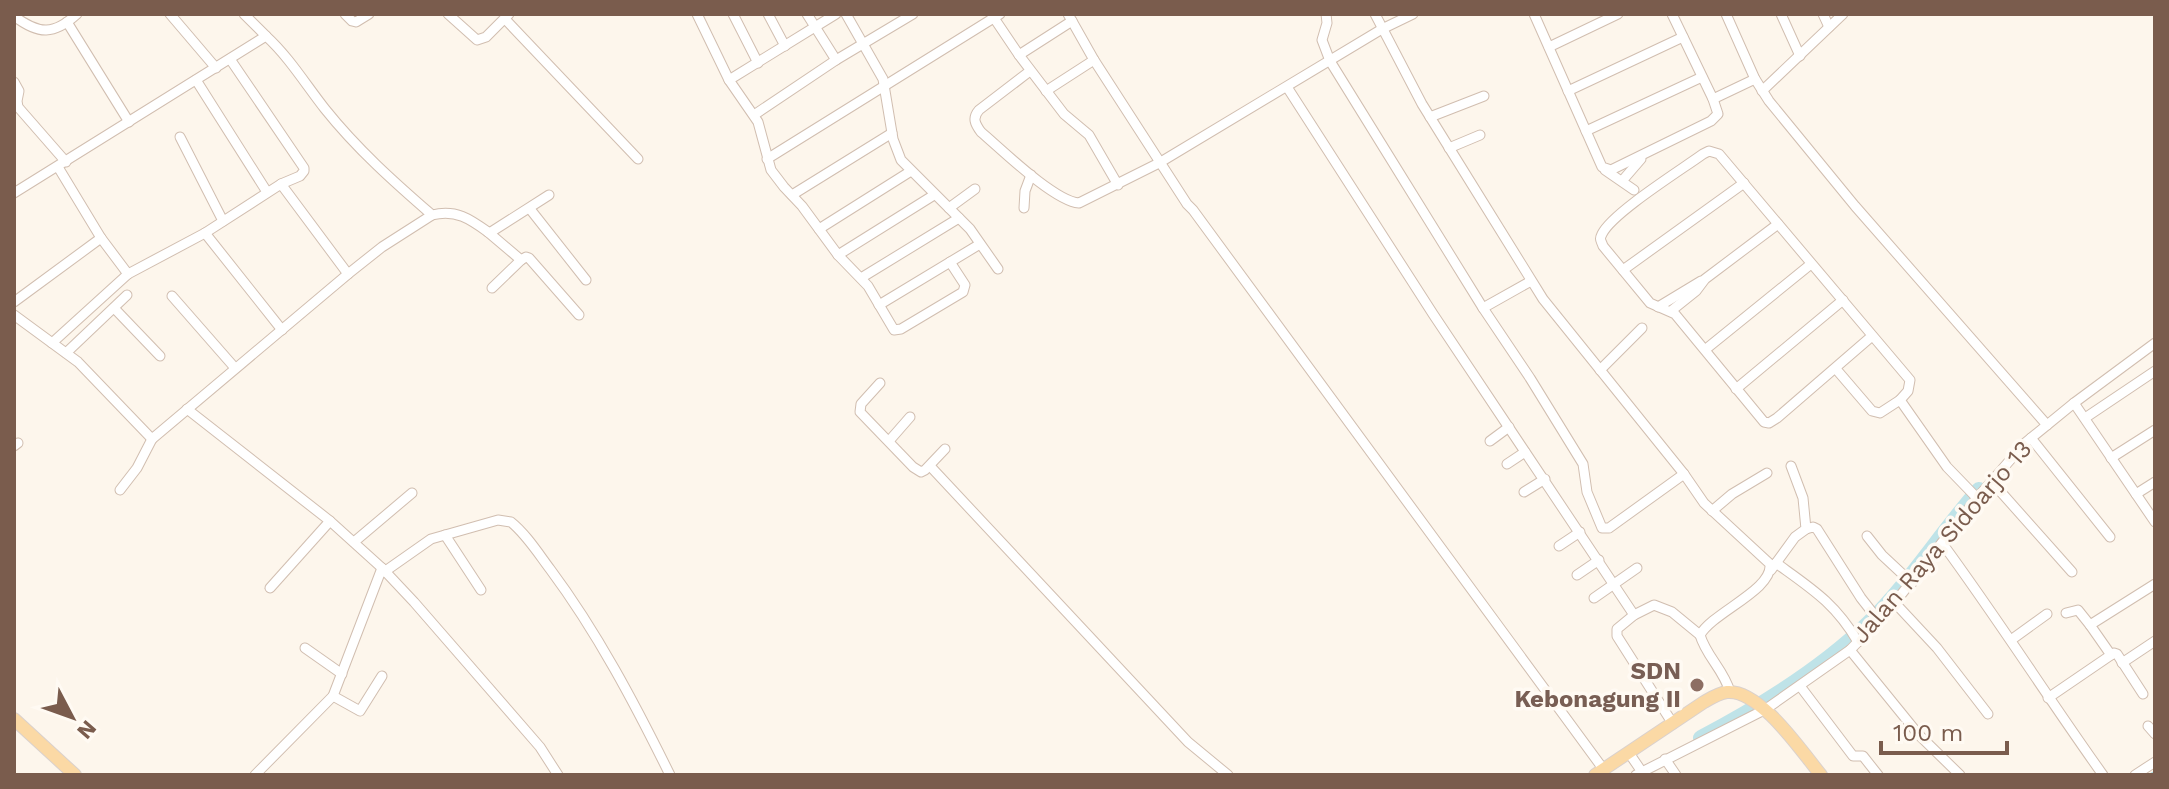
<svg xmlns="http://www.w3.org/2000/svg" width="2169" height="789" font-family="'Work Sans',sans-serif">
  <rect width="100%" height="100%" fill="#fdf6ec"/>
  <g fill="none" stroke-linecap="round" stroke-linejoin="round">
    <polyline stroke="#a5d3da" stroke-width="3" points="2150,775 2155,772"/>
    <path stroke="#bfe3e8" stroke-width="16" d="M 1701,738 C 1760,707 1821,670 1869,623 C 1910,583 1941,533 1979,490"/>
    <g stroke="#d1beb0" stroke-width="11">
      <g id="minor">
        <polyline points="170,14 216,68"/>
        <polyline points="244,14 266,36"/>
        <polyline points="345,14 352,21 356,22 369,14"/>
        <polyline points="448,14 477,40 486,37 509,14"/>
        <polyline points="697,14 729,80"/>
        <polyline points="733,14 758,63"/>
        <polyline points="768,14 785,46"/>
        <polyline points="807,14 836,60"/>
        <polyline points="836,14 729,80 758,122 771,170 784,187 802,206 838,255 868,286 894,330 901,329 963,292 965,285 950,262"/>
        <polyline points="846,14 883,79 893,139 901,160 970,229 998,269"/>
        <polyline points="1068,14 1094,60 1187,204 1193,210 1604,770"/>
        <polyline points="1326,14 1327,23 1322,40 1330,61 1483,308 1530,378 1583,464 1587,492 1602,528 1609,528 1684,474"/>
        <path d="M 1375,14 L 1422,104 L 1543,299 L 1684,474 L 1704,503 L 1770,564 C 1773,590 1713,612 1700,635 C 1706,656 1724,670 1730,692"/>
        <polyline points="1534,14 1602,167 1611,170 1711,121 1718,114 1713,99 1672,14"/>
        <polyline points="1726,14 1755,79 1769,101 1855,206 2047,425"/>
        <polyline points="1781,14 1800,56"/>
        <polyline points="1823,14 1829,27"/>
        <polyline points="992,15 1019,55 1064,114 1089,135 1118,185"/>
        <path d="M 14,16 C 39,35 54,35 77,14"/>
        <polyline points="505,19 638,159"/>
        <polyline points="67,22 129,122"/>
        <polyline points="1549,47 1618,14"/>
        <polyline points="1019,55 1072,21"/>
        <polyline points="230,59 304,168 304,171 300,176 281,184"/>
        <path d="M 1030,71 L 979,110 C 972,118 975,124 981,132 C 1001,149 1054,201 1079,203 L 1159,163 L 1382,29 L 1413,14"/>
        <polyline points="196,80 267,192"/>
        <polyline points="14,82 19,91 17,101 18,107 66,162"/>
        <polyline points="1287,87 1433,314 1634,615"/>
        <polyline points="1046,91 1094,60"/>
        <polyline points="1568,91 1683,37"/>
        <polyline points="1762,91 1843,14"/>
        <polyline points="1713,99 1755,79"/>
        <polyline points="754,115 836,60 913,14"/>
        <polyline points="1430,117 1484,96"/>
        <polyline points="1586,131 1702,77"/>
        <polyline points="180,137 223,221"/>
        <polyline points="1449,148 1480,135"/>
        <polyline points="767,159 1000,14"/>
        <polyline points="58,167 101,238 128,274 205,233 281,184 348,274"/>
        <polyline points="1605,170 1634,190"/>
        <polyline points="1622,181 1641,159"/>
        <path d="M 14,193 L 266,36 C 289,57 306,85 325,109 C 357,149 394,182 432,215 C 456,209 470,219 488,232 L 491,232 L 549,195"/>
        <polyline points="792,195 892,133"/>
        <polyline points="949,208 975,189"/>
        <polyline points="1024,208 1025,191 1031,175"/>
        <polyline points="530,209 586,280"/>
        <polyline points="819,229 911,171"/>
        <polyline points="488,232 521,260 526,257 529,258 579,315"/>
        <polyline points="205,233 282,330"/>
        <polyline points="838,255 934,195"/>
        <polyline points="1623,270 1744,183"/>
        <polyline points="861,278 959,218"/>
        <polyline points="492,288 521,260"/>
        <polyline points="172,296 235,368"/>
        <polyline points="14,302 101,238"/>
        <polyline points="879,305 980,244"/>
        <polyline points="1658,307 1701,281"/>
        <polyline points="114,308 160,356"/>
        <polyline points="1483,308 1531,281"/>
        <polyline points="1671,311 1696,291 1705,279 1778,224"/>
        <polyline points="14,315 78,362 152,439 348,274 382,247 432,215"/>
        <path d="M 1872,336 L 1777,418 L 1769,423 L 1764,422 L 1675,314 L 1650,303 L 1603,246 C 1601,240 1599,240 1602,234 C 1612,213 1681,170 1703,154 L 1709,151 L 1719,154 L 1910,380 L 1908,391 L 1900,400 L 1947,467 L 1977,498"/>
        <polyline points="52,343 128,274"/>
        <polyline points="1706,349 1811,264"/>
        <polyline points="66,353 127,295"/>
        <polyline points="1836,369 1872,411 1880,413 1900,400"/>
        <polyline points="1600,370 1642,328"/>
        <polyline points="880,383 861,404 860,412 913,467 921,472 925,470 945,449"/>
        <polyline points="1736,389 1843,300"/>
        <polyline points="2074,403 2155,522"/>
        <polyline points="187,409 330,521 382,568 414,602 540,747 558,775"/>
        <polyline points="2085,418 2155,371"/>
        <polyline points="2031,438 2110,537"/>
        <polyline points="889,441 910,417"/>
        <polyline points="1490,441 1509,427"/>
        <polyline points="14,446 18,443"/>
        <polyline points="2111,458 2155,430"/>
        <polyline points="1507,464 1525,452"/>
        <polyline points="930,466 1188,742 1228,775"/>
        <polyline points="1992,482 2072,572"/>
        <polyline points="120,490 137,468 152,439"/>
        <polyline points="1524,492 1545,479"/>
        <polyline points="2136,494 2155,482"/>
        <polyline points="1712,511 1732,494 1767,473"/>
        <polyline points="1806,529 1813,527 1817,529 1861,598 1879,621"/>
        <polyline points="445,535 481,590"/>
        <polyline points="1867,536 1882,555 1912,583"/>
        <polyline points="354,542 412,493"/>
        <path d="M 1942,543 C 1998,619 2048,698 2103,775"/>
        <polyline points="1559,546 1580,532"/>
        <path d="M 1776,563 C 1812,589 1835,603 1858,642"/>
        <polyline points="1771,570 1795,537 1806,529 1803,498 1791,466"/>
        <path d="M 384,572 L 431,539 L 498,520 L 511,522 C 526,534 538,553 550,569 C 597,632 635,704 670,775"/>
        <polyline points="1577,575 1599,560"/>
        <polyline points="270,588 330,521"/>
        <polyline points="1594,598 1637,568"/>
        <polyline points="1895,603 1937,648 1988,714"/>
        <polyline points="2066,613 2078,610 2090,625"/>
        <polyline points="2011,640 2047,614"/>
        <polyline points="305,648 342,674"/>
        <polyline points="1850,650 1919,735 1960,775"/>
        <polyline points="2122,663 2155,641"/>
        <polyline points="1800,686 1853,756 1863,756 1878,775"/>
        <polyline points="2143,694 2117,654 2114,653 2111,655 2090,625 2155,584"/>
        <polyline points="333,696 360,711 382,676"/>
        <polyline points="2048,698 2111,655"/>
        <polyline points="1673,724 1617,636 1617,629 1634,615 1654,605 1672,612 1700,635"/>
        <polyline points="2148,726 2155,734"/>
        <polyline points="1629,753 1642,772"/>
        <polyline points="1665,759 1676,775"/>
        <polyline points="255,775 333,696 382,568"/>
        <polyline points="1636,775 1766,709 1850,650 1889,610 1977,498 2025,443 2074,403 2155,343"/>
        <polyline points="2135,775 2155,762"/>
      </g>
    </g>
    <g stroke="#dad1cd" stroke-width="14">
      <g id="major">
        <polyline points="14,719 75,775"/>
        <path d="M 1595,775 L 1704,702 C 1711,698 1719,693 1727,692 C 1760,689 1802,752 1821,775"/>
      </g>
    </g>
    <use href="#minor" stroke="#fff" stroke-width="9"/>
    <use href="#major" stroke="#fbd9a5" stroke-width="12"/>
  </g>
  <circle fill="#8d6e63" stroke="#fffaf3" stroke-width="3" cx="1697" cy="685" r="8"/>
  <g text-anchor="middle" stroke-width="7" stroke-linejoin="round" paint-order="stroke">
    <g font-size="24" fill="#7a5c4d" stroke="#fffaf3">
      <text transform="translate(1942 542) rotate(-49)" y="8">Jalan Raya Sidoarjo 13</text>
    </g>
    <g font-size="24" font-weight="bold" fill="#785e54" stroke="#fffaf3" text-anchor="end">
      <text x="1681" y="679">SDN<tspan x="1681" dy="28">Kebonagung II</tspan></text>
    </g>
  </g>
  <rect width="2169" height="789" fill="none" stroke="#7a5c4d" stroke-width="32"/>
  <g transform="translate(72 717) rotate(131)" stroke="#fffaf3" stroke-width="6" paint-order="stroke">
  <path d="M0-6L14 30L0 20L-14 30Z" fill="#7a5c4d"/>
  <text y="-12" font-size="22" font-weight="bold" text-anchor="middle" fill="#7a5c4d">N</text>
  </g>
  <path d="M1881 741v12h126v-12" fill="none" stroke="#7a5c4d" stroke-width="4"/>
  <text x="1893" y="741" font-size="24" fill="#7a5c4d" stroke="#fffaf3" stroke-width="6" paint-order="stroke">100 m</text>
</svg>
